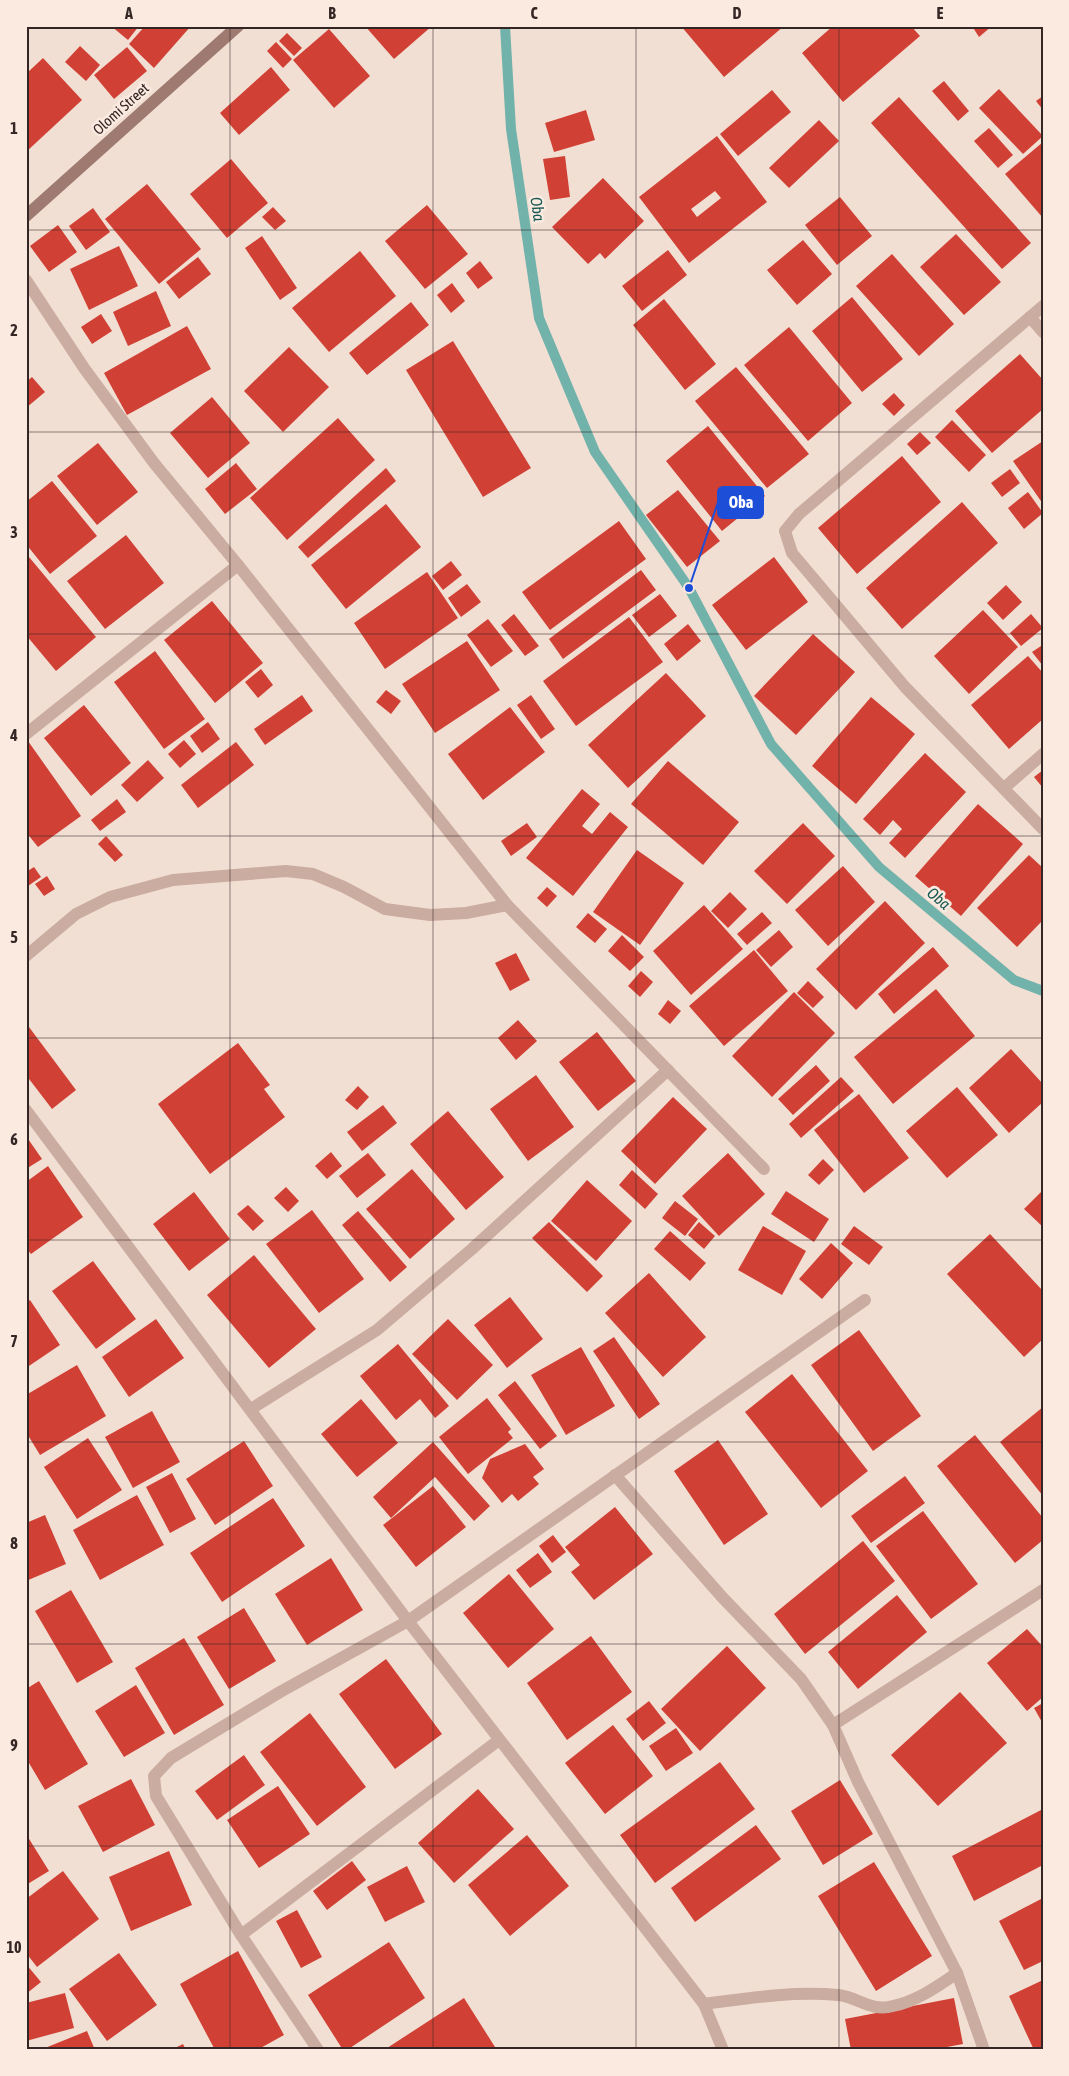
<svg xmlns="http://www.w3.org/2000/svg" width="1069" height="2076" font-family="'Asap Condensed',sans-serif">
  <rect width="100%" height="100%" fill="#f2dfd4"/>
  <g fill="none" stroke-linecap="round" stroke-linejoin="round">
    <polyline stroke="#71b2aa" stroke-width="10" points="505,26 511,129 539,318 595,452 689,588 771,744 879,867 1014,980 1043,991"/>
  </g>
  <g fill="#d14034" fill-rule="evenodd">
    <polygon points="111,26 139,26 128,40"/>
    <polygon points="145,26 191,26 154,68 129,44"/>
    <polygon points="365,26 432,26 394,59"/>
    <polygon points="681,26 784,26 724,77"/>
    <polygon points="833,26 911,26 920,36 843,102 802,53"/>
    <polygon points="972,26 992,26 979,37"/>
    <polygon points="329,29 370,76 334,108 293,60"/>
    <polygon points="287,33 302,48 294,56 279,41"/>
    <polygon points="276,42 292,59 283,68 267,51"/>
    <polygon points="80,46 100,65 86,81 65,62"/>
    <polygon points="127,47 147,71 114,99 94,75"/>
    <polygon points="43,58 82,100 26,152 26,74"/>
    <polygon points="271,67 290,90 239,135 220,113"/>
    <polygon points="944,81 969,111 958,121 932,91"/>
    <polygon points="999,89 1043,136 1023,154 979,108"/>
    <polygon points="772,90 791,112 738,156 720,134"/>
    <polygon points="1043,96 1043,110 1036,101"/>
    <polygon points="899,97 1031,243 1002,269 871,123"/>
    <polygon points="586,110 595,140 554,152 545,123"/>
    <polygon points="819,120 839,141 789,188 769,168"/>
    <polygon points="989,128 1013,155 998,168 974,141"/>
    <path d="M 717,136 L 767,202 L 689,263 L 639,197 ZM 715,191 L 721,198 L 697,217 L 691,209 Z"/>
    <polygon points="1043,142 1043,218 1005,174"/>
    <polygon points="565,156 570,197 550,200 543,159"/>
    <polygon points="231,159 268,203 227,238 190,194"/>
    <polygon points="603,178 644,221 605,259 600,253 588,264 552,227"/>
    <polygon points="147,184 201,249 159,284 105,219"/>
    <polygon points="840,197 872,236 837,265 805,225"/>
    <polygon points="427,205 468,254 425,289 385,241"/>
    <polygon points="273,207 286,221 275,230 262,217"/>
    <polygon points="93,208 110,232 86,250 69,226"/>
    <polygon points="58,225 77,252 49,272 30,246"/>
    <polygon points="956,234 1001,282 964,315 920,267"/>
    <polygon points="262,236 297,288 280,300 245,248"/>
    <polygon points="803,240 832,274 797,305 767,270"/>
    <polygon points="119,246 138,286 89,310 70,269"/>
    <polygon points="668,250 687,275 642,311 622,286"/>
    <polygon points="360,251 396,296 329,352 292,308"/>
    <polygon points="892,254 954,324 919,356 856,286"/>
    <polygon points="198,257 211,274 179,299 166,282"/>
    <polygon points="480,261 493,278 478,289 466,273"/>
    <polygon points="452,283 465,301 451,313 437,295"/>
    <polygon points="156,291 171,326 128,346 113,312"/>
    <polygon points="852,297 903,359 862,392 812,331"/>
    <polygon points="664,299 716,364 685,390 633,325"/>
    <polygon points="411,302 429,325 367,375 349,353"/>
    <polygon points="101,314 112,331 92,344 81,327"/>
    <polygon points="187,326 211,369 127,415 104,373"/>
    <polygon points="789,327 852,403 808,441 744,365"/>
    <polygon points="453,341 531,468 483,497 406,370"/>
    <polygon points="289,347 329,387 283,432 244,391"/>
    <polygon points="1020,354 1043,380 1043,409 992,453 955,411"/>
    <polygon points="736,367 809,454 767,488 695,401"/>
    <polygon points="32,377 45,392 26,408 26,382"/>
    <polygon points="894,393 905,405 894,416 882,404"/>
    <polygon points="212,397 250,443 208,478 170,433"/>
    <polygon points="338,418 375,460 287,540 250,498"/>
    <polygon points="952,420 986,455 969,472 935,437"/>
    <polygon points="708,426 765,496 722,531 666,461"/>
    <polygon points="920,432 931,443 917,455 907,444"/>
    <polygon points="1043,441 1043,504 1013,461"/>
    <polygon points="98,443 138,492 97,525 57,476"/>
    <polygon points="902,456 941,502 857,574 818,528"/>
    <polygon points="236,463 257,489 225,514 205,489"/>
    <polygon points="386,468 396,481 308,558 298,547"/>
    <polygon points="1010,469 1020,483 1002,497 991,483"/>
    <polygon points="52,481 97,536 50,574 26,544 26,502"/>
    <polygon points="678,490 720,541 687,567 646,515"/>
    <polygon points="1028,492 1043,513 1024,529 1008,508"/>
    <polygon points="962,502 998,543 902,629 866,588"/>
    <polygon points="386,504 421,547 346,609 311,565"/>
    <polygon points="619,521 646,559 550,630 522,592"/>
    <polygon points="126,535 164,583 105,629 67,581"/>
    <polygon points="29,557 96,637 56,671 26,635 26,560"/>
    <polygon points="774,557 808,602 746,650 712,605"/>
    <polygon points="451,561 462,575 443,590 432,576"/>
    <polygon points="641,570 656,590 563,659 549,639"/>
    <polygon points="427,572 458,618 385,669 354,623"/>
    <polygon points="467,584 481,602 461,617 448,598"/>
    <polygon points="1006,585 1022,602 1003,620 987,603"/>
    <polygon points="660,594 677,616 649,637 632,615"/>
    <polygon points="212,601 263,663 215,703 164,640"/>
    <polygon points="983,610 1018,647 969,694 934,656"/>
    <polygon points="514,614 539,646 525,656 501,625"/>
    <polygon points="1031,614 1043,628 1021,646 1010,633"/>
    <polygon points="629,617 663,662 576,726 543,681"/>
    <polygon points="488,619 513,651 491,667 467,635"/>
    <polygon points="688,624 701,641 677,661 664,644"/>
    <polygon points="813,634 855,672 796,735 754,696"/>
    <polygon points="467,641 500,690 435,733 402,684"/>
    <polygon points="1041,646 1043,648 1043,666 1032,652"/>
    <polygon points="155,651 205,719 164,749 114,682"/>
    <polygon points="1028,656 1043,673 1043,719 1009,749 971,705"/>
    <polygon points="261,669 273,685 258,698 245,682"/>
    <polygon points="666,673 706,716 628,788 588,745"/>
    <polygon points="386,690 401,701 391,714 376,702"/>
    <polygon points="302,695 313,711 265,745 254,729"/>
    <polygon points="531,695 555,729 541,739 517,705"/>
    <polygon points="871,697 915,734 856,804 812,766"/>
    <polygon points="84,705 131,763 91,796 44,738"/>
    <polygon points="510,707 545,752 483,800 448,754"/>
    <polygon points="208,722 220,739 202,753 190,736"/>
    <polygon points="184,740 196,754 180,768 168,754"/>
    <polygon points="28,741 81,816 38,847 26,832"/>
    <polygon points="236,742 254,765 198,808 181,785"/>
    <polygon points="925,753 966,792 905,858 889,843 902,829 893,820 880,835 863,819"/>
    <polygon points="148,760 164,778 137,802 121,785"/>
    <polygon points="668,761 739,822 703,865 631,804"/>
    <polygon points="1043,770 1043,788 1034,777"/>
    <polygon points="582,789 600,804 582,826 592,834 610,812 628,827 573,896 526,858"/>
    <polygon points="117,799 126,812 100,831 91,820"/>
    <polygon points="978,804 1023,844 961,916 915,876"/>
    <polygon points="527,823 537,837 511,856 501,841"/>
    <polygon points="803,823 835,856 787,904 754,871"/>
    <polygon points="106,836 123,855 115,862 98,844"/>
    <polygon points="637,850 684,883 640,945 593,912"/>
    <polygon points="1029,855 1043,868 1043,920 1017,947 977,908"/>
    <polygon points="843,866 875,902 828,946 795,910"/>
    <polygon points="34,867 41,877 28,886 26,884 26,872"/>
    <polygon points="47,876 55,889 44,896 35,884"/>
    <polygon points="547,887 557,896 547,907 537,898"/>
    <polygon points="730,892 747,909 728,928 711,911"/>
    <polygon points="885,901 925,943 856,1010 816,969"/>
    <polygon points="704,905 743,949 691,995 653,951"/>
    <polygon points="762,912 772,923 747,945 737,934"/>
    <polygon points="588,913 607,929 595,943 576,927"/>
    <polygon points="779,930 793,947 771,967 756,950"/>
    <polygon points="622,935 644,957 630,971 608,951"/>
    <polygon points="933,947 949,966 894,1014 878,994"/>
    <polygon points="754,950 788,991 724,1046 689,1006"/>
    <polygon points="516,953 530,980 510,991 495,963"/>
    <polygon points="641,971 653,982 640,997 628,986"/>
    <polygon points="808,981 824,997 813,1008 797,993"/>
    <polygon points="936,989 975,1036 893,1104 854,1057"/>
    <polygon points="794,992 835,1033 772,1097 732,1056"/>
    <polygon points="668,1000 681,1011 670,1024 658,1014"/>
    <polygon points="518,1020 537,1041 516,1060 498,1038"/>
    <polygon points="26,1023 76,1090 52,1109 26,1075"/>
    <polygon points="597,1032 636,1081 598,1111 559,1062"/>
    <polygon points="238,1043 270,1085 264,1089 285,1117 210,1174 158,1104"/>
    <polygon points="1011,1049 1043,1084 1043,1102 1009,1133 969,1088"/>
    <polygon points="816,1065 830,1081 793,1115 778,1099"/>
    <polygon points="536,1075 574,1127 528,1161 490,1109"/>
    <polygon points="841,1077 854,1091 801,1138 789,1124"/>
    <polygon points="358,1086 369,1097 357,1110 345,1100"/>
    <polygon points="957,1087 998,1135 947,1178 906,1131"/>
    <polygon points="859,1094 909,1158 864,1193 814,1130"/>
    <polygon points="673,1097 707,1129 655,1184 621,1151"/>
    <polygon points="383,1105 397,1123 362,1151 347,1132"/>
    <polygon points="448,1111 504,1177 466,1210 410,1144"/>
    <polygon points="26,1136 42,1159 26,1169"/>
    <polygon points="331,1152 342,1166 327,1179 315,1166"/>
    <polygon points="368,1153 386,1175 357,1198 339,1176"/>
    <polygon points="728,1153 765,1194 719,1236 682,1196"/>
    <polygon points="823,1159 834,1170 819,1185 808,1175"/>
    <polygon points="48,1166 83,1217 31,1254 26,1248 26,1182"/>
    <polygon points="412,1169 455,1219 410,1259 366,1209"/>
    <polygon points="632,1170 658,1194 645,1209 619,1185"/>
    <polygon points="587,1180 632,1221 596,1261 551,1221"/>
    <polygon points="286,1187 299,1201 288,1212 274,1198"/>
    <polygon points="1043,1190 1043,1227 1024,1209"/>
    <polygon points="786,1191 829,1219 814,1242 771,1214"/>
    <polygon points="194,1192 230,1239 189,1271 153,1224"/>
    <polygon points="675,1201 698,1219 685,1236 662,1218"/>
    <polygon points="248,1205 264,1221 253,1231 237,1214"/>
    <polygon points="312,1210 364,1279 319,1313 266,1244"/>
    <polygon points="358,1211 407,1267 390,1282 342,1225"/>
    <polygon points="549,1222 603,1276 587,1292 532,1238"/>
    <polygon points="699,1222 715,1236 704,1249 688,1235"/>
    <polygon points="763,1226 806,1251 782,1295 738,1270"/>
    <polygon points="854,1226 883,1247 869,1265 841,1244"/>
    <polygon points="670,1231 706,1263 690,1281 654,1249"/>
    <polygon points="990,1234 1043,1291 1043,1339 1024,1357 947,1274"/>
    <polygon points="831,1243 853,1263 822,1299 799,1279"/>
    <polygon points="254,1255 316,1329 269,1368 207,1295"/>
    <polygon points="93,1261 136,1319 96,1349 52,1291"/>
    <polygon points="649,1273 706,1337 663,1377 605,1313"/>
    <polygon points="510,1297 543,1339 507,1368 474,1325"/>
    <polygon points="30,1300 60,1345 26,1368 26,1303"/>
    <polygon points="156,1319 184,1358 129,1397 102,1357"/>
    <polygon points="448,1319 493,1365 457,1400 412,1354"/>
    <polygon points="859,1330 921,1416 873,1451 811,1365"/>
    <polygon points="614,1337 660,1404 639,1419 593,1351"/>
    <polygon points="398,1344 449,1406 435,1418 420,1399 396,1420 360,1376"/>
    <polygon points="581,1347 615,1406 566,1435 531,1375"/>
    <polygon points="77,1365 106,1416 40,1455 26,1432 26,1395"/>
    <polygon points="792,1374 868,1471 821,1508 745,1412"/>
    <polygon points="515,1381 557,1436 540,1449 498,1395"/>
    <polygon points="487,1398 511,1429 508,1432 513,1438 468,1474 439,1437"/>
    <polygon points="361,1399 398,1443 357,1477 321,1434"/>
    <polygon points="1043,1407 1043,1496 1000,1442"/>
    <polygon points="152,1411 180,1462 133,1488 105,1437"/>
    <polygon points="975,1435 1043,1518 1043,1540 1015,1563 937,1466"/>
    <polygon points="88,1438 122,1490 77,1519 44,1467"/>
    <polygon points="718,1440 768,1514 724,1545 674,1471"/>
    <polygon points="244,1441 273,1486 215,1525 186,1479"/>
    <polygon points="433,1442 490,1506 474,1521 435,1477 391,1518 373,1497"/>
    <polygon points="525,1444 544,1469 533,1477 539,1484 518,1501 512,1494 502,1503 482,1478 490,1459"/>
    <polygon points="172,1473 196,1519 170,1533 146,1487"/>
    <polygon points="905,1476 925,1503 871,1543 851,1516"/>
    <polygon points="433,1486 466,1527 416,1567 383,1525"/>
    <polygon points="137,1495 164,1545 100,1580 73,1530"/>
    <polygon points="273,1498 305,1546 222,1602 190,1553"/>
    <polygon points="615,1507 653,1554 594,1600 571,1572 580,1565 565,1547"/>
    <polygon points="923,1511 978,1584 931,1619 876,1546"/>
    <polygon points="45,1515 66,1564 26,1581 26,1523"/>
    <polygon points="553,1535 566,1552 552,1563 539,1546"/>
    <polygon points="863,1541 895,1581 805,1654 774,1614"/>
    <polygon points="538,1553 552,1572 530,1588 516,1570"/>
    <polygon points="331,1558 363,1610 307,1645 275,1594"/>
    <polygon points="509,1574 554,1629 508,1668 463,1613"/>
    <polygon points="71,1590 113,1662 77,1683 35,1611"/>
    <polygon points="897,1595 927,1632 858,1689 828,1652"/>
    <polygon points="244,1608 276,1661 229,1689 197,1637"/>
    <polygon points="1027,1629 1043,1647 1043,1697 1027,1711 987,1663"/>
    <polygon points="591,1636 632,1692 567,1740 527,1683"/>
    <polygon points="184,1638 224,1705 174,1735 135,1668"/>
    <polygon points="727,1646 766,1688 700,1751 661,1709"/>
    <polygon points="386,1659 442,1734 395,1769 339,1694"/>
    <polygon points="39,1681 88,1764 45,1790 26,1758 26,1689"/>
    <polygon points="136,1685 165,1733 124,1757 95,1711"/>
    <polygon points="960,1692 1007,1743 938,1806 891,1755"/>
    <polygon points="649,1701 666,1723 643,1741 626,1719"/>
    <polygon points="1043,1703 1043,1724 1034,1708"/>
    <polygon points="310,1713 366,1787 317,1826 260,1752"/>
    <polygon points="613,1725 653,1776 605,1814 565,1763"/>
    <polygon points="676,1728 693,1753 666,1771 649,1746"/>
    <polygon points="244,1755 265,1785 217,1820 195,1791"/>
    <polygon points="720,1762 755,1809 655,1883 620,1835"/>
    <polygon points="131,1779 155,1825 103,1852 78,1806"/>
    <polygon points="840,1780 873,1834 823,1865 791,1811"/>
    <polygon points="278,1786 310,1834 259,1868 227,1820"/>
    <polygon points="478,1789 514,1829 454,1883 418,1843"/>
    <polygon points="1043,1809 1043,1865 974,1901 952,1856"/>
    <polygon points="756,1825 781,1859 695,1922 671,1888"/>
    <polygon points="26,1834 49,1871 26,1885"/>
    <polygon points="527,1835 569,1886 510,1936 468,1885"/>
    <polygon points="169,1851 192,1905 131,1931 109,1877"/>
    <polygon points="352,1861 366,1880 327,1910 313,1891"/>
    <polygon points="874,1862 932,1956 876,1991 818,1896"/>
    <polygon points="407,1866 425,1902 385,1922 367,1887"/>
    <polygon points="63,1871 99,1919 37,1967 26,1953 26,1899"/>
    <polygon points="1043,1898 1043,1961 1024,1970 999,1921"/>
    <polygon points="297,1910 322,1957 301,1968 276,1921"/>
    <polygon points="389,1942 425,1998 347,2050 343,2050 308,1995"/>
    <polygon points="238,1951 284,2035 257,2050 215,2050 180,1984"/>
    <polygon points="119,1953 157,2005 107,2041 69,1989"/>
    <polygon points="26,1964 41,1982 26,1994"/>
    <polygon points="1043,1980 1043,2050 1034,2050 1009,1996"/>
    <polygon points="65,1993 74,2028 26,2041 26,2003"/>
    <polygon points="464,1998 495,2047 490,2050 384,2050"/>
    <polygon points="954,1998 963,2044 931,2050 851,2050 845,2019"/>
    <polygon points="87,2031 95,2050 40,2050"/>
    <polygon points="183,2044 186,2050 171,2050"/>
  </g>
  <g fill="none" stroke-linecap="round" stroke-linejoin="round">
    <g stroke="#cbaca0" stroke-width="12">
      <polyline points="26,280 84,368 154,463 238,565 507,905 764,1169"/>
      <polyline points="1043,306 799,514 785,531 792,553 905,687 1043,829"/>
      <polyline points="1030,317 1043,332"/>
      <polyline points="26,734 238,565"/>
      <polyline points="1004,788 1043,754"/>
      <polyline points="26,956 76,914 110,897 173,880 286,871 313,874 344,887 385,909 430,915 466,913 507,905"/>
      <polyline points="26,1110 408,1621 704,2004 723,2050"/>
      <polyline points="251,1409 377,1330 472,1249 668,1070"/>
      <polyline points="615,1475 722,1597 801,1679 833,1725 858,1782 957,1973 984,2050"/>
      <polyline points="833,1725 1043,1590"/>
      <polyline points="241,1935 499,1740"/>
      <path d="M 704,2004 C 749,1998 793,1991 838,1995 C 858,1997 870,2012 893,2006 C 917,2001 938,1986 957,1973"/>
      <polyline points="318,2050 241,1935 156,1796 154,1776 171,1758 280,1692 408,1621 865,1300"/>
    </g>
    <polyline stroke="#9e7a71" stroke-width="12" points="26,216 238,26"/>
  </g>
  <path fill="none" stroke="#342624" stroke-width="1" stroke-opacity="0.55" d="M 230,26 L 230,2050M 433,26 L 433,2050M 636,26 L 636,2050M 839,26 L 839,2050M 26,230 L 1043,230M 26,432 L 1043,432M 26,634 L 1043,634M 26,836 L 1043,836M 26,1038 L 1043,1038M 26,1240 L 1043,1240M 26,1442 L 1043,1442M 26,1644 L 1043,1644M 26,1846 L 1043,1846"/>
  <g text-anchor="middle" stroke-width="5" stroke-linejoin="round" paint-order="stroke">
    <g font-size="15" fill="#342624" stroke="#faeae0">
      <text transform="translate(121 109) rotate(-42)" y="5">Olomi Street</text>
    </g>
    <g font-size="16" font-style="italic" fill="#165852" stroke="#faeae0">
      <text transform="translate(538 209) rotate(82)" y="6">Oba</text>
      <text transform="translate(939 898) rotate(40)" y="6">Oba</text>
    </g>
  </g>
  <path fill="none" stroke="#1d4ed8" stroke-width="2" d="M689 588L718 502"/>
  <circle fill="#1d4ed8" stroke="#faeae0" stroke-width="2" cx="689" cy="588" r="5"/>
  <rect fill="#1d4ed8" stroke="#1d4ed8" stroke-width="2" x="718" y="487" width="45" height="31" rx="5"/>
  <g font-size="16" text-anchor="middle" font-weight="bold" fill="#fff">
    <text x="741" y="508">Oba</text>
  </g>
  <rect width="1069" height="2076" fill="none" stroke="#faeae0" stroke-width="55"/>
  <rect x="28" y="28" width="1014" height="2020" fill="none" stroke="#342624" stroke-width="2"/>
  <g font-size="16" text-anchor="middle" font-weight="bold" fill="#342624">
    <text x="129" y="19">A</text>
    <text x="332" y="19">B</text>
    <text x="534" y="19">C</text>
    <text x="737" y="19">D</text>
    <text x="940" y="19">E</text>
    <text x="14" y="134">1</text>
    <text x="14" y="336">2</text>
    <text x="14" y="538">3</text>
    <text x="14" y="741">4</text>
    <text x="14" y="943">5</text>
    <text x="14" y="1145">6</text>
    <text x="14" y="1347">7</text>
    <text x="14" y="1549">8</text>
    <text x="14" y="1751">9</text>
    <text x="14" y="1953">10</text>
  </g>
</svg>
